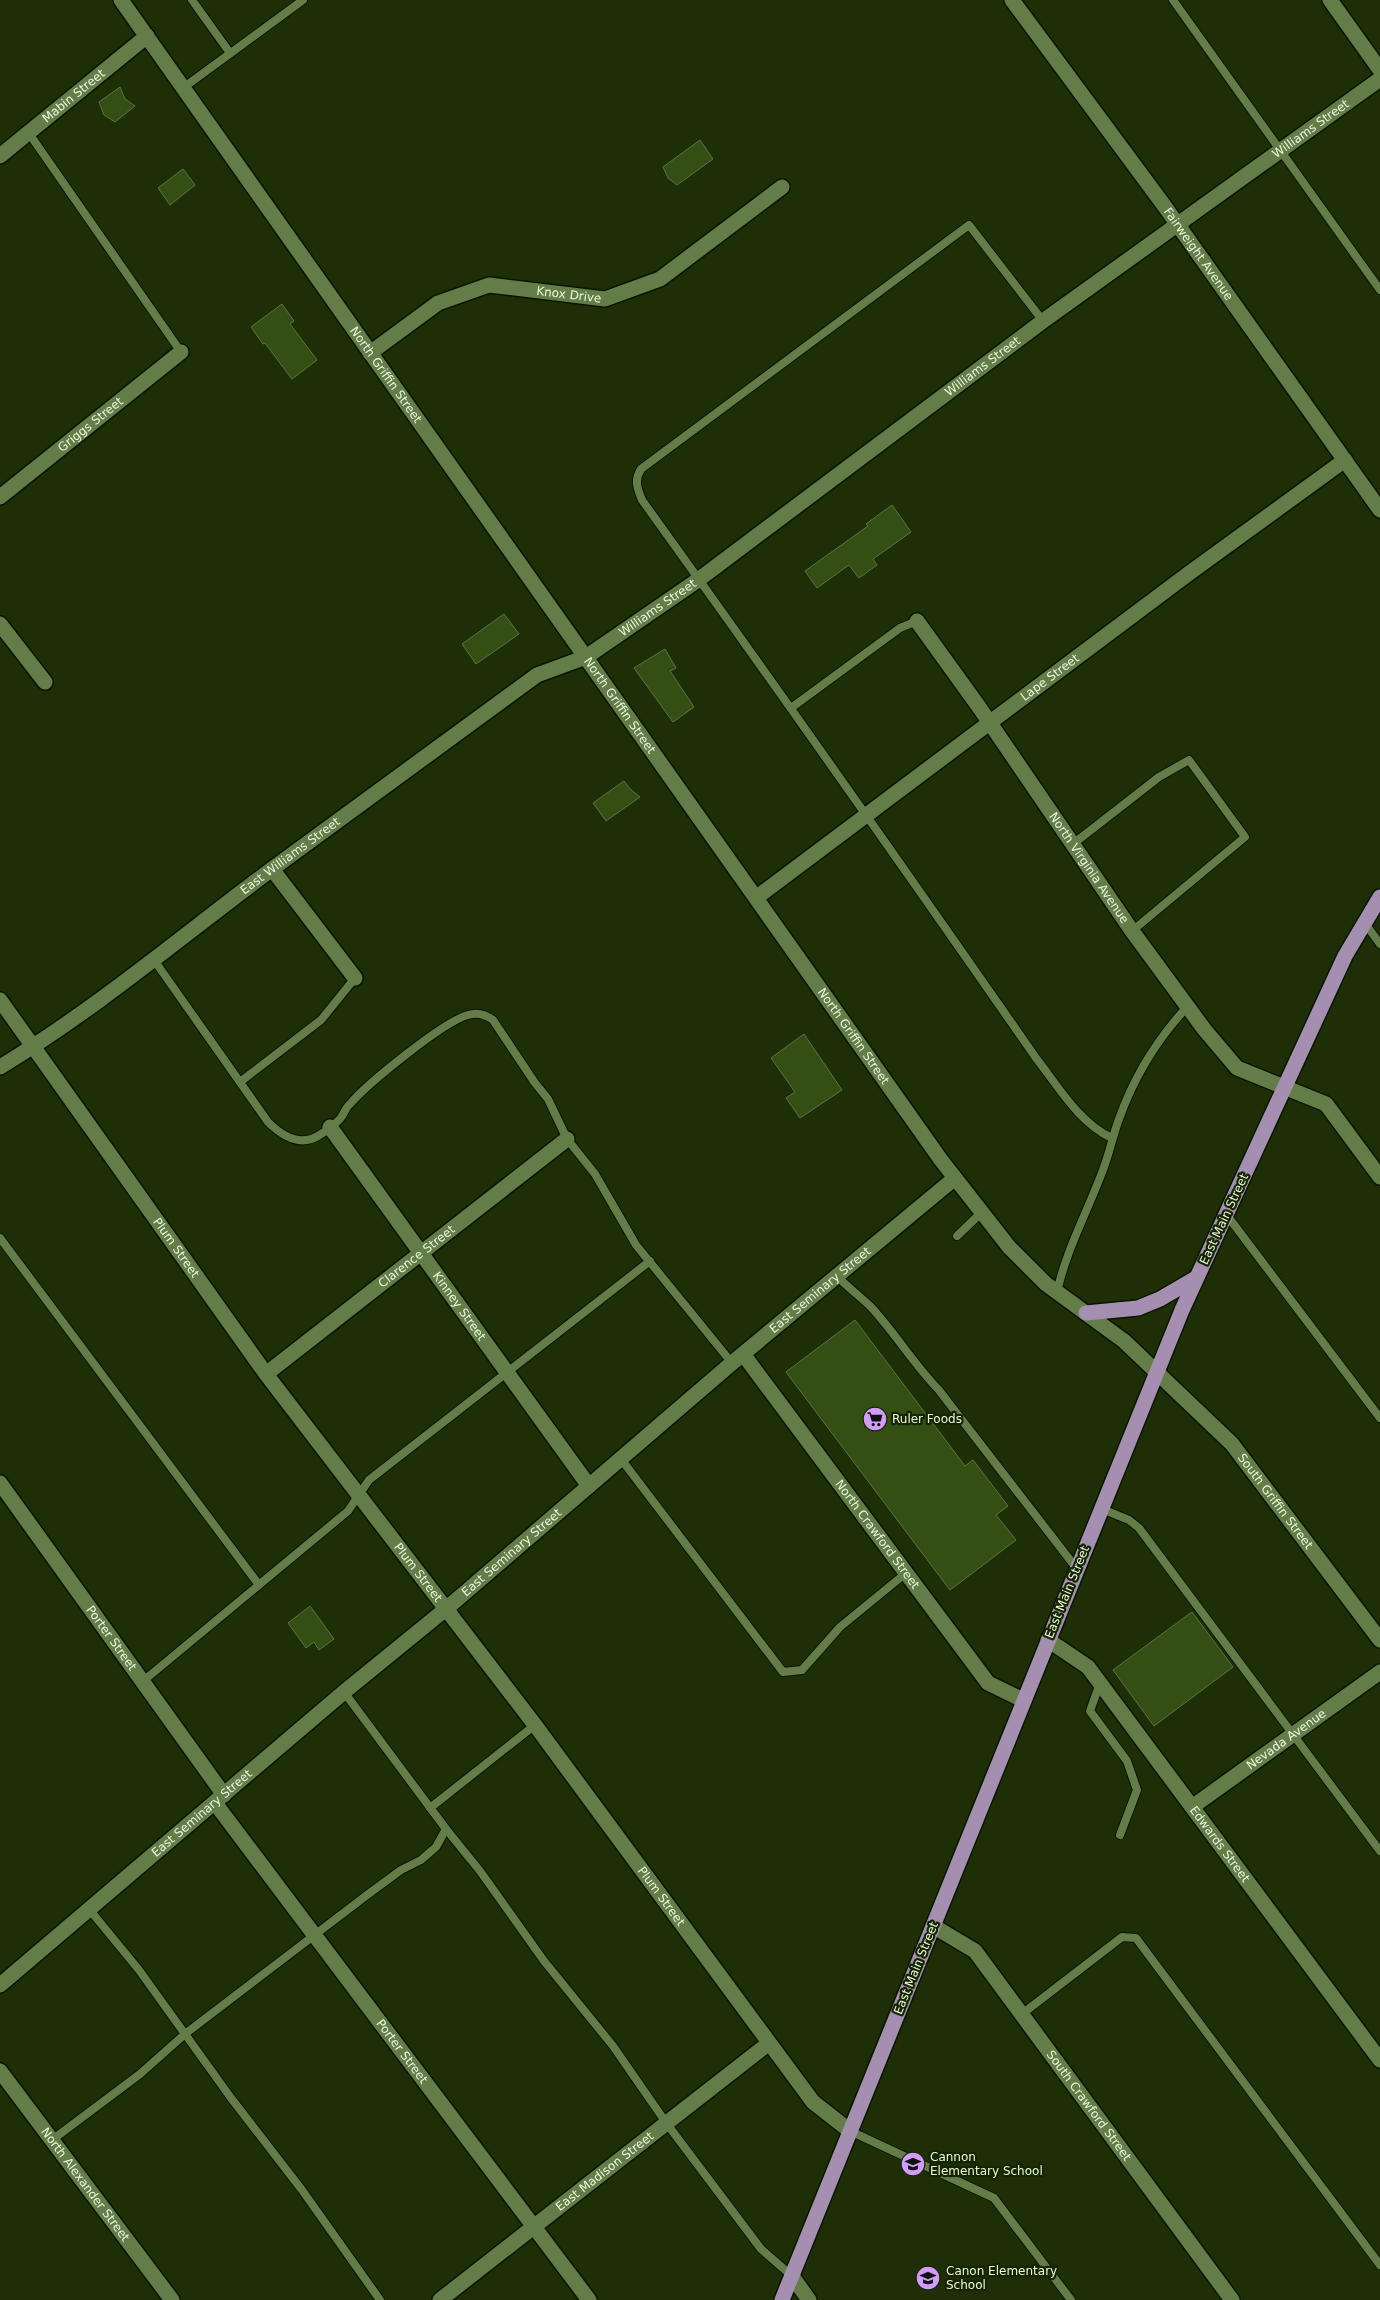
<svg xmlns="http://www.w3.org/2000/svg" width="1380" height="2300" font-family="'DejaVu Sans',sans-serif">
  <rect width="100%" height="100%" fill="#1e2f08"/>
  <g fill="#354e14" stroke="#5b7440">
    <polygon points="120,87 125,99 135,106 115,122 104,115 99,102"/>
    <polygon points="700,140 713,159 677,185 668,178 663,167"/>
    <polygon points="183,169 195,185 170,205 158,188"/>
    <polygon points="282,304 294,321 290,324 317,360 292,379 265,343 263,344 251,327"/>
    <polygon points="892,505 911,532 873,559 877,565 859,578 849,565 817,588 805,571 868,526 866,524"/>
    <polygon points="504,614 519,634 476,664 462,644"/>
    <polygon points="665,649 676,668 670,671 694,707 673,722 634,668"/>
    <polygon points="624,781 630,789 640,797 606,821 593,803"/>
    <polygon points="804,1034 842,1090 800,1118 786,1098 795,1092 771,1058"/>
    <polygon points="855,1320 965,1466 973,1460 1008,1506 996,1515 1016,1540 950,1590 786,1372"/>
    <polygon points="310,1606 334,1639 319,1650 314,1642 306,1648 288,1623"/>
    <polygon points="1192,1612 1233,1667 1154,1726 1113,1670"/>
  </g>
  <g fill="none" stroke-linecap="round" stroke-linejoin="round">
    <g stroke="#0a1500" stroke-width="10">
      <g id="lane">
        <polyline points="192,0 230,53"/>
        <polyline points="1173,0 1380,290"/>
        <polyline points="183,88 303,0"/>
        <polyline points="28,132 181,352"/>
        <path d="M 1043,321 L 969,225 L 641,469 C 634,480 637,488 642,500 C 775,685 906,871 1036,1058 C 1058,1086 1079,1123 1112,1138"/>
        <polyline points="791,708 900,628 917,621"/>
        <polyline points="1073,844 1159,777 1189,760 1245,837 1132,931"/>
        <polyline points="1364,922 1380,944"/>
        <path d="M 154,960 L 268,1122 C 281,1135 299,1147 318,1136 C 325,1132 334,1125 339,1120 C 344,1115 345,1108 350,1104 C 368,1083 443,1022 468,1015 C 477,1012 485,1014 493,1020 L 535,1083 L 548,1099 L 567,1139 L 595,1174 L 636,1245 L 732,1363"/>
        <polyline points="240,1082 321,1020 355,978"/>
        <polyline points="1226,1214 1380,1418"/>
        <polyline points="957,1236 982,1212"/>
        <polyline points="0,1238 259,1585"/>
        <path d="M 836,1275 C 847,1287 860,1296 871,1307 C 895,1333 913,1363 938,1389 L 1077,1569"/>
        <path d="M 1057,1292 C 1067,1247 1089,1209 1104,1167 C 1110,1151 1113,1135 1119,1119 C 1134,1077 1158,1038 1188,1006"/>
        <polyline points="621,1459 783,1672 802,1670 840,1627 906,1573"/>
        <polyline points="1102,1509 1129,1520 1139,1528 1380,1851"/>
        <polyline points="142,1682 348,1511 369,1480 650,1261"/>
        <polyline points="1100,1683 1090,1711 1127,1761 1137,1790 1120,1835"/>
        <polyline points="344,1692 446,1829 480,1871 544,1961 613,2046 667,2124 761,2249 792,2276"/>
        <polyline points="430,1808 535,1725"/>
        <polyline points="89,1909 139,1970 231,2098 302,2190 380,2300"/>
        <polyline points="1022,2014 1122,1937 1136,1938 1380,2265"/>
        <polyline points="850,2131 994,2198 1071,2300"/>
        <polyline points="52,2140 140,2074 185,2034 367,1895 401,1870 421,1860 436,1847 446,1829"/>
      </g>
    </g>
    <g stroke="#0a1500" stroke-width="18">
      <g id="street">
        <path id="s1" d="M 121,0 L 941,1160 L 1009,1247 L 1046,1284 L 1124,1341 L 1232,1444 L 1380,1640"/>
        <path id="s2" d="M 1012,0 L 1163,204 L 1380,510"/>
        <polyline points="1330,0 1380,70"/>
        <path id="s3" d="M 0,156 L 147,36"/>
        <path id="s4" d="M 370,353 L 438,303 L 489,285 L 605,299 L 660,279 L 782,187"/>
        <path id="s5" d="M 0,497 L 181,352"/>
        <path id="s6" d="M 917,621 L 979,707 L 1132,931 L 1204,1029 L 1237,1068 L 1326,1104 L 1380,1177"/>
        <polyline points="0,624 45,682"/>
        <polyline points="272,869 355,978"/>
        <path id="s7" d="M 757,897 L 1188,574 L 1345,460"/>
        <path id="s8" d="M 0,1000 L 266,1374 L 535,1725 L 813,2102 L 850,2131"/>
        <path id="s9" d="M 0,1067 C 96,1009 182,936 272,869 C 360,804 449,740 537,675 L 586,657 L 698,580 L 1043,321 L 1380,79"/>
        <path id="s10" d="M 330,1127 L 589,1486"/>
        <path id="s11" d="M 743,1354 L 988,1683 L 1023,1700"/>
        <path id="s12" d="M 266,1374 L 567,1139"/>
        <path id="s13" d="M 0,1483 L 224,1795"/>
        <path id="s14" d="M 1048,1640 L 1088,1667 L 1380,2060"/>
        <path id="s15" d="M 215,1803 L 589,2300"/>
        <path id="s16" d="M 1192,1807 L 1380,1672"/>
        <path id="s17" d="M 933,1926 L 975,1951 L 1232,2300"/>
        <path id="s18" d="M 0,1985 L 344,1692 L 447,1608 L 732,1363 L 955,1178"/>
        <path id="s19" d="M 0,2071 L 172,2300"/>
        <polyline points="792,2276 809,2300"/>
        <path id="s20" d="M 440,2300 L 769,2043"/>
      </g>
    </g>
    <g stroke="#0a1500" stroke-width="18">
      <g id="primary">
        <polyline points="1086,1313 1138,1308 1160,1299 1196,1278"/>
        <polyline points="782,2300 1182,1310 1345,956 1380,897"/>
      </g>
    </g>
    <use href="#lane" stroke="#637c48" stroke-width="8"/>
    <use href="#street" stroke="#637c48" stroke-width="15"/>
    <use href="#primary" stroke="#a48fb1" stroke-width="15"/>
  </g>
  <defs>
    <g id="supermarket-disc" transform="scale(1.25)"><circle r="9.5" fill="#d39cfc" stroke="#152500"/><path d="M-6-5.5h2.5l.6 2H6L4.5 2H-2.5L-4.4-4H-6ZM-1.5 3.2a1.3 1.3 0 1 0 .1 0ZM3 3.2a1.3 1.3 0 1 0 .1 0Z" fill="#111"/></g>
    <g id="school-disc" transform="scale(1.25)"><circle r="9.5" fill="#d39cfc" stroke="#152500"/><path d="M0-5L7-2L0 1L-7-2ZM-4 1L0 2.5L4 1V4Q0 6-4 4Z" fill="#111"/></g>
  </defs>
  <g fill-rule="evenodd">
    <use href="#supermarket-disc" x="875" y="1419"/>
    <use href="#school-disc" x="913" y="2164"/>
    <use href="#school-disc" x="928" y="2278"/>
  </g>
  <g text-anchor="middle" stroke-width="4.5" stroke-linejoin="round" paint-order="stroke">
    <g font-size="12" fill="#eaf9dd" stroke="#152500">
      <text dy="4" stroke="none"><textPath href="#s3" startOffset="95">Mabin Street</textPath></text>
      <text dy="4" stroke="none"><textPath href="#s9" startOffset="1614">Williams Street</textPath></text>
      <text dy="4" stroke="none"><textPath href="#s2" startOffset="315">Fairweight Avenue</textPath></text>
      <text dy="4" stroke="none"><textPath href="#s4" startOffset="219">Knox Drive</textPath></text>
      <text dy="4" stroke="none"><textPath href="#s9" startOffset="1209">Williams Street</textPath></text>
      <text dy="4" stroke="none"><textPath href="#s1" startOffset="459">North Griffin Street</textPath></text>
      <text dy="4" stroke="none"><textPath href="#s5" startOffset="116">Griggs Street</textPath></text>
      <text dy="4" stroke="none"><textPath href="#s9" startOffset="804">Williams Street</textPath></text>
      <text dy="4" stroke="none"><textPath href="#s7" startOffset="366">Lape Street</textPath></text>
      <text dy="4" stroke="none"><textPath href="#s1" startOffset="864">North Griffin Street</textPath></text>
      <text dy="4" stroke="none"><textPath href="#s9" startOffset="359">East Williams Street</textPath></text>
      <text dy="4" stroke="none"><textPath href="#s6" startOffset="301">North Virginia Avenue</textPath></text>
      <text dy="4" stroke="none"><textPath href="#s1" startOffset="1269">North Griffin Street</textPath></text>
      <text transform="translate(1224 1219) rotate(-65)" y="4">East Main Street</text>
      <text dy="4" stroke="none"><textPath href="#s8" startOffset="304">Plum Street</textPath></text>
      <text dy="4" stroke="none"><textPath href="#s12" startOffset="191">Clarence Street</textPath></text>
      <text dy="4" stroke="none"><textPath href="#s18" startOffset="1075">East Seminary Street</textPath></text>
      <text dy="4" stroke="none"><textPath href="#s10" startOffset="221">Kinney Street</textPath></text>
      <text dy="4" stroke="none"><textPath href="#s1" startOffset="1901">South Griffin Street</textPath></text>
      <text dy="4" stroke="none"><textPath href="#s11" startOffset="225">North Crawford Street</textPath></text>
      <text dy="4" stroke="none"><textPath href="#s18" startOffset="670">East Seminary Street</textPath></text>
      <text dy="4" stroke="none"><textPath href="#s8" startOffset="709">Plum Street</textPath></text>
      <text transform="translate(1067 1592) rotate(-68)" y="4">East Main Street</text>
      <text dy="4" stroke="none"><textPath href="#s13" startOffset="191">Porter Street</textPath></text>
      <text dy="4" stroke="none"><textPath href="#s16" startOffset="116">Nevada Avenue</textPath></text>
      <text dy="4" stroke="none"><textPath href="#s18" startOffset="265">East Seminary Street</textPath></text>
      <text dy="4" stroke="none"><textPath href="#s14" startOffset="269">Edwards Street</textPath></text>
      <text dy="4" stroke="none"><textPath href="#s8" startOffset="1114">Plum Street</textPath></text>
      <text transform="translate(916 1968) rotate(-68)" y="4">East Main Street</text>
      <text dy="4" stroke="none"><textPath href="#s15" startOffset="311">Porter Street</textPath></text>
      <text dy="4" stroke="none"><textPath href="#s17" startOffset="241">South Crawford Street</textPath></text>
      <text dy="4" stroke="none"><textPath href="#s20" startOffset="209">East Madison Street</textPath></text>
      <text dy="4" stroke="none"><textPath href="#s19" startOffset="142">North Alexander Street</textPath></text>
    </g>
    <g font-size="12" fill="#eaf9dd" stroke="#152500" text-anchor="start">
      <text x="892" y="1423">Ruler Foods</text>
      <text x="930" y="2161">Cannon<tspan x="930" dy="14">Elementary School</tspan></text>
      <text x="946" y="2275">Canon Elementary<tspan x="946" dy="14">School</tspan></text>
    </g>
  </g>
</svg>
